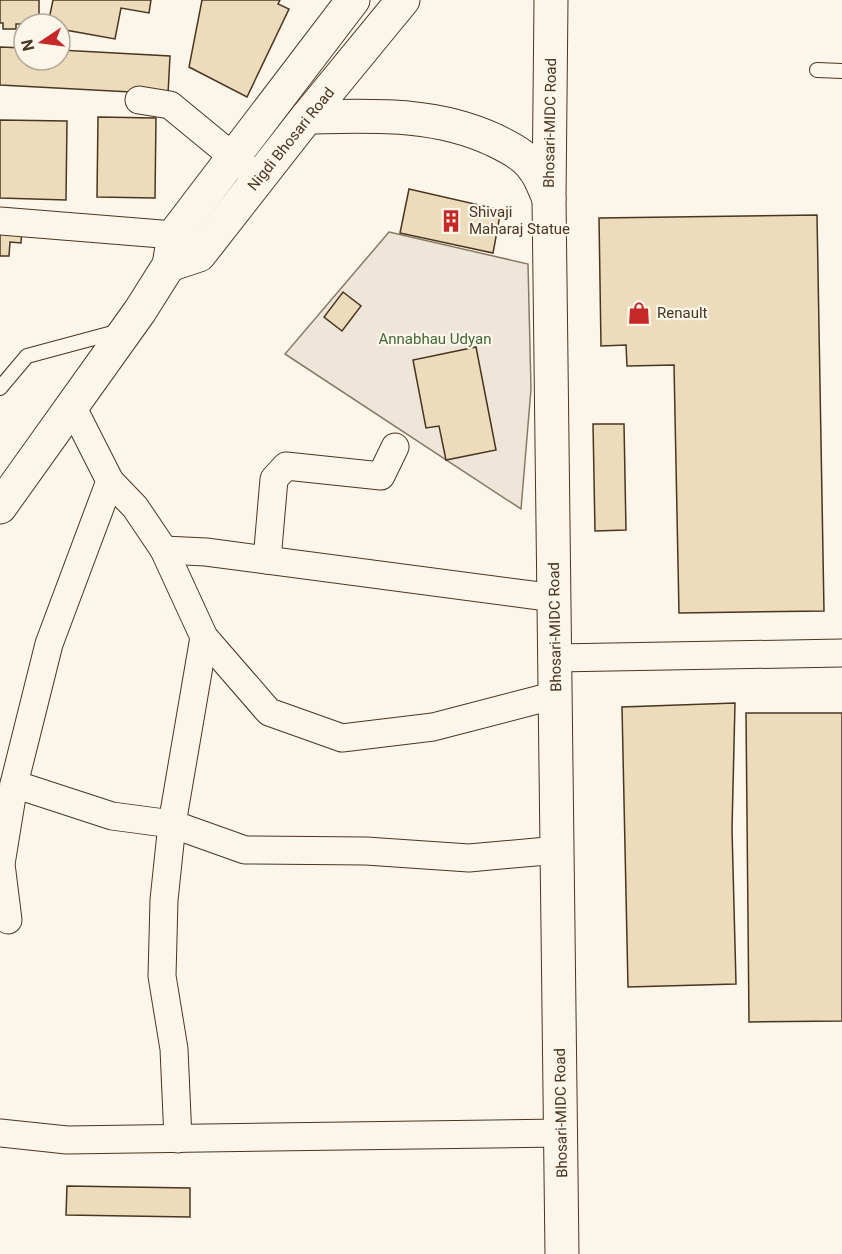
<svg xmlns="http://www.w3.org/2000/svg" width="842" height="1254" font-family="Roboto,sans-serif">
  <rect width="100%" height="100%" fill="#fbf6e9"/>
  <polygon fill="#ede6d9" stroke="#887966" stroke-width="1.5" points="389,232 528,264 531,389 521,509 285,354"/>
  <g fill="#ecdcbc" stroke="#4a3520" stroke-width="1.5">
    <polygon points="0,0 39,0 39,24 16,24 16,29 3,29 3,23 0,23"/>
    <polygon points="53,0 151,0 149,13 121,8 115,39 60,29 60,24 48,24"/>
    <polygon points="202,0 280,0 278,4 289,9 247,97 189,67"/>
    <polygon points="0,47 24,48 24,60 60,60 60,50 170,56 168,94 0,85"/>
    <polygon points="98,117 156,118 155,198 97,197"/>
    <polygon points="0,120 67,121 66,200 0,198"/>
    <polygon points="409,189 501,210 493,253 400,233"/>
    <polygon points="817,215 824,611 679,613 674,365 627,366 626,345 601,346 599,218"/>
    <polygon points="0,227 22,228 21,243 10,242 9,256 0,256"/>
    <polygon points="343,292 361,306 342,331 324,317"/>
    <polygon points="476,347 496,450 446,460 439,426 426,428 413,360"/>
    <polygon points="593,424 624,424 626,530 595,531"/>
    <polygon points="735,703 732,829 736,984 628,987 622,707"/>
    <polygon points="746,713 842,713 842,1021 749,1022"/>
    <polygon points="67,1186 190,1188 190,1217 66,1215"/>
  </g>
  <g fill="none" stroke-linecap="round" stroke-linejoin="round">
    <g stroke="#4a3520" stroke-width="16">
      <g id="service">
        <polyline points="817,70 842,71"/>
        <polyline points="0,388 27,356 120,331"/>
      </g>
    </g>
    <g stroke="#4a3520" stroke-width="29">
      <g id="minor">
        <polyline points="139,100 170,105 249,170"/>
        <polyline points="0,221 174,235 189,247"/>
        <polyline points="72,406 110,481 135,507 164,550 204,637 269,712 342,738 433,727 556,695"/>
        <polyline points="164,550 206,552 555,598"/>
        <polyline points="267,560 274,479 286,466 381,476 395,447"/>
        <polyline points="556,658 842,653"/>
        <polyline points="14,784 112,816 172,824 245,850 366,851 469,858 558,850"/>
        <polyline points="8,920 1,864 14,784 49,644 110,481"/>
        <polyline points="0,1133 67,1140 561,1133"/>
        <polyline points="178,1139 174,1049 162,976 164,900 172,824 204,637"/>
      </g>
    </g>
    <g stroke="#4a3520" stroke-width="35">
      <polyline id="tertiary" points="551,0 549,199 562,1254"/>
    </g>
    <g stroke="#4a3520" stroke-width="35">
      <g id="primary">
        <path d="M 307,117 C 373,116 434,112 494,140 C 510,148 525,155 535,170 C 541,178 545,190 549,199"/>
        <polyline points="169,265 199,255 307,117 403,0"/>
        <polyline points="0,507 140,311 169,265 174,235 353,0"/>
      </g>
    </g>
    <use href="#service" stroke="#fbf6e9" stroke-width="14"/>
    <use href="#minor" stroke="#fbf6e9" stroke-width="27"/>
    <use href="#tertiary" stroke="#fbf6e9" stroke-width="33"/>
    <use href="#primary" stroke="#fbf6e9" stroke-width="33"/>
  </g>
  <defs>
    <g id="building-bare" transform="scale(1.8)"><path d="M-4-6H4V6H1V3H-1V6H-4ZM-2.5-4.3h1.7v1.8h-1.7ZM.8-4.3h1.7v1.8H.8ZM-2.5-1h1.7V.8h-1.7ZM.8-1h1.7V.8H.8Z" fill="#c62828" stroke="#fbf6e9" stroke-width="2.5" paint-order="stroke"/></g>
    <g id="shop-bare" transform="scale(1.8)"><path d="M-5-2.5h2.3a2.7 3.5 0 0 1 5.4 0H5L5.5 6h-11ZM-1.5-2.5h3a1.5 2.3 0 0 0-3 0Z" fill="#c62828" stroke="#fbf6e9" stroke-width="2.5" paint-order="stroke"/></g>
  </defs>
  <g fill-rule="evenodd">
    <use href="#building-bare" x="451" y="221"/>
    <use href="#shop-bare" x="639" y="313"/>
  </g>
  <g text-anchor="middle" stroke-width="4.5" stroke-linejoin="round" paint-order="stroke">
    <g font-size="15" fill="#4a3520" stroke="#fbf6e9">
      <text transform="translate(550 123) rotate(-89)" y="5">Bhosari-MIDC Road</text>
      <text transform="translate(291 139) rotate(-51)" y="5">Nigdi Bhosari Road</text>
      <text transform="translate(555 627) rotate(-91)" y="5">Bhosari-MIDC Road</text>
      <text transform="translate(561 1113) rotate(-91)" y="5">Bhosari-MIDC Road</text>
    </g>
    <g font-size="15" fill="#4a3520" stroke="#fbf6e9" text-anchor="start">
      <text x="469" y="217">Shivaji<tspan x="469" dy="17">Maharaj Statue</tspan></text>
      <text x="657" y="318">Renault</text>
    </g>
    <g font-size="15" fill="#436837" stroke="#fbf6e9">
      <text x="435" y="344">Annabhau Udyan</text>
    </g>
  </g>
  <g transform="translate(42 42) rotate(257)"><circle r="28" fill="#fbf6e9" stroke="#b4a999" stroke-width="1.5"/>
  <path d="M0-4.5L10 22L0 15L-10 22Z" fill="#c62828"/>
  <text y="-9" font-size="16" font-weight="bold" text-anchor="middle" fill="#4a3520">N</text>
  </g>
</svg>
